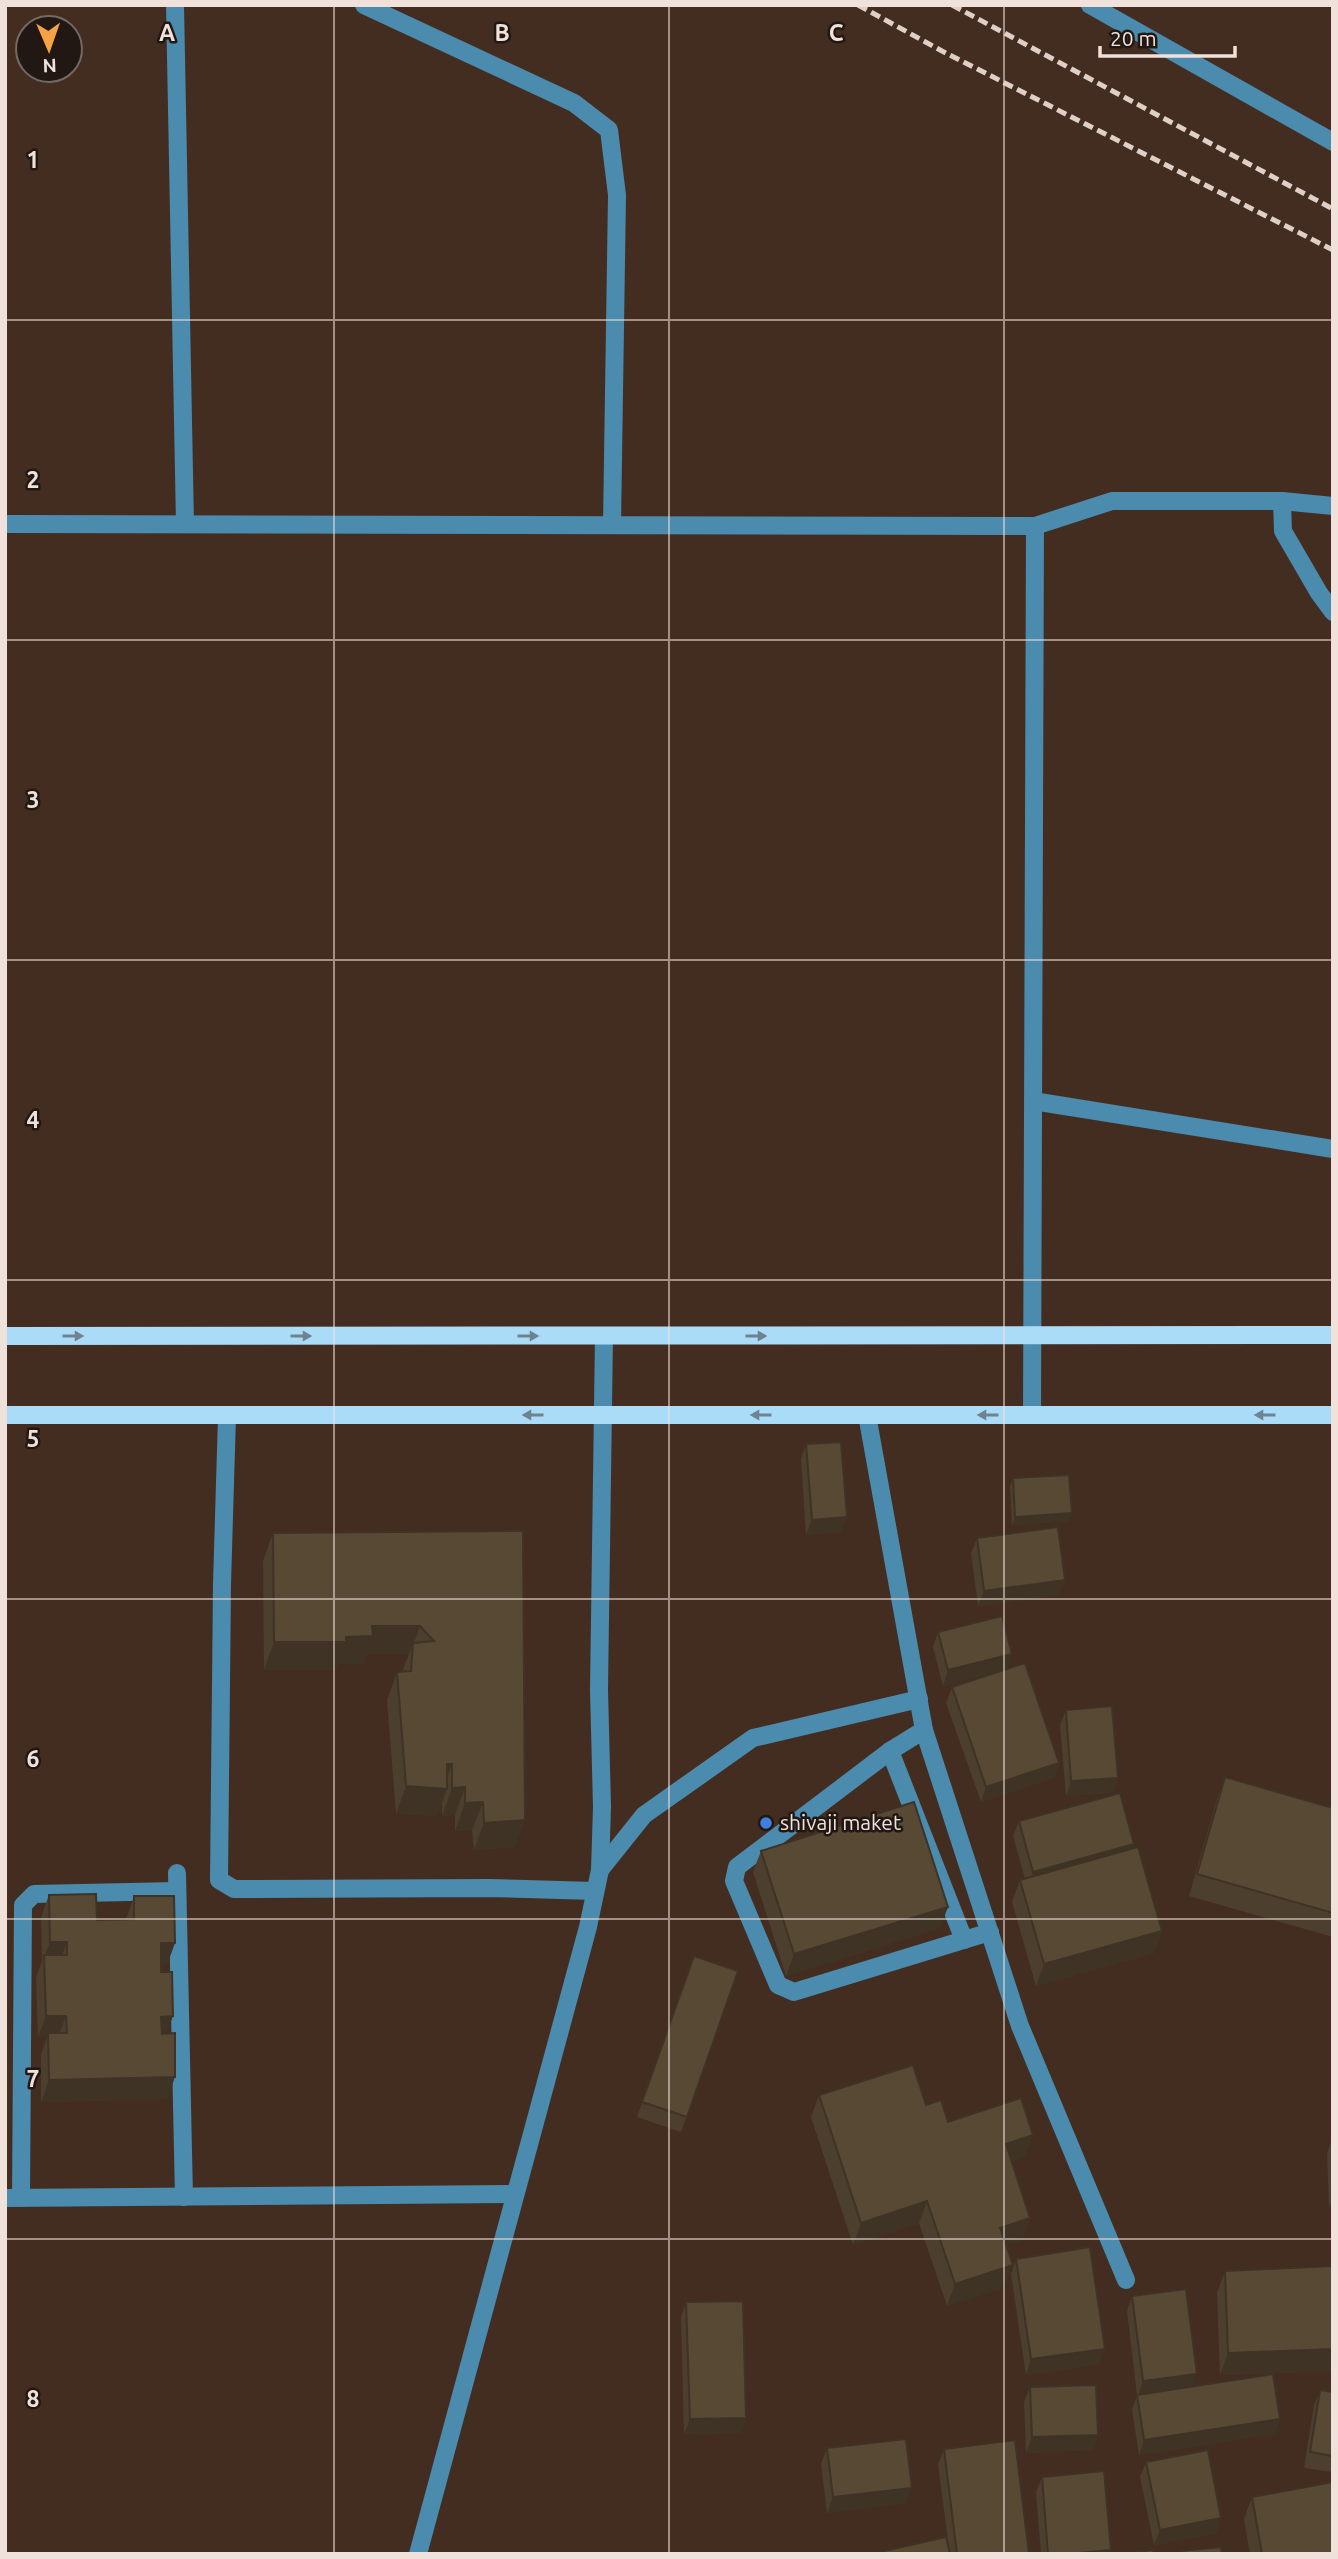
<svg xmlns="http://www.w3.org/2000/svg" width="1338" height="2559" font-family="Ubuntu,sans-serif">
  <rect width="100%" height="100%" fill="#432d21"/>
  <g fill="none" stroke-linecap="round" stroke-linejoin="round">
    <g stroke="#4a8bae" stroke-width="18">
      <polyline points="175,5 185,524"/>
      <polyline points="364,5 574,103 609,130 617,195 612,525"/>
      <polyline points="1090,5 1333,142"/>
      <polyline points="1282,501 1283,531 1319,593 1333,612"/>
      <polyline points="5,524 1035,526 1032,1415"/>
      <polyline points="1035,526 1112,501 1282,501 1333,506"/>
      <polyline points="1033,1101 1333,1149"/>
      <polyline points="867,1415 924,1730 1020,2026 1126,2280"/>
      <polyline points="227,1416 222,1584 219,1880 234,1889 489,1888 595,1891"/>
      <polyline points="924,1730 890,1751 737,1867 734,1881 778,1985 794,1992 990,1932"/>
      <polyline points="890,1751 964,1940"/>
      <polyline points="600,1870 644,1815 753,1738 919,1699"/>
      <polyline points="177,1873 184,2197"/>
      <polyline points="5,2198 515,2194"/>
      <polyline points="21,2198 23,1905 34,1894 177,1891"/>
      <polyline points="418,2554 588,1927 600,1870 602,1807 599,1690 604,1336"/>
    </g>
    <g stroke="#aadbf7" stroke-width="18">
      <polyline points="5,1336 1333,1335"/>
      <polyline points="5,1415 1333,1415"/>
    </g>
    <g stroke="#ded0c7" stroke-width="5" stroke-dasharray="10 5" stroke-linecap="butt">
      <polyline points="858,5 942,51 1333,250"/>
      <polyline points="952,5 1333,209"/>
    </g>
  </g>
  <g fill="#4c3f2d">
    <polygon points="806,1444 847,1517 841,1532 806,1535 801,1459"/>
    <polygon points="1013,1478 1072,1513 1069,1521 1012,1525 1010,1486"/>
    <polygon points="523,1531 515,1847 474,1850 472,1830 455,1831 455,1815 442,1816 442,1803 437,1816 396,1814 387,1700 397,1672 402,1672 409,1654 366,1654 363,1664 338,1664 336,1670 264,1670 263,1561 273,1533"/>
    <polygon points="977,1538 1065,1580 1059,1595 978,1606 971,1553"/>
    <polygon points="938,1632 1012,1654 1007,1669 1059,1763 1054,1778 981,1802 946,1703 952,1687 1002,1670 943,1686 933,1647"/>
    <polygon points="1066,1710 1118,1778 1112,1793 1066,1796 1060,1725"/>
    <polygon points="1225,1777 1333,1808 1333,1937 1189,1896 1217,1799"/>
    <polygon points="1019,1821 1134,1844 1133,1849 1162,1931 1154,1953 1036,1986 1012,1902 1020,1880 1025,1879 1013,1836"/>
    <polygon points="761,1851 940,1928 786,1976 753,1872"/>
    <polygon points="49,1895 97,1920 126,1920 134,1896 167,1965 161,1965 167,2034 167,2099 41,2102 41,2055 47,2037 38,2037 36,1977 42,1961 41,1917"/>
    <polygon points="694,1956 738,1971 681,2132 637,2117"/>
    <polygon points="819,2095 926,2105 948,2122 1025,2157 1012,2161 1030,2218 1022,2240 1006,2245 1005,2287 947,2306 919,2223 853,2245 811,2117"/>
    <polygon points="1332,2139 1333,2208 1329,2208 1327,2154"/>
    <polygon points="1016,2259 1100,2364 1026,2375 1011,2274"/>
    <polygon points="1333,2266 1333,2371 1220,2375 1217,2293 1225,2271"/>
    <polygon points="1132,2296 1193,2386 1275,2434 1139,2455 1132,2410 1137,2395 1127,2311"/>
    <polygon points="686,2302 746,2418 741,2433 684,2434 681,2317"/>
    <polygon points="1030,2387 1098,2435 1093,2450 1026,2453 1024,2402"/>
    <polygon points="1320,2390 1333,2392 1333,2472 1304,2468 1314,2405"/>
    <polygon points="827,2448 906,2503 827,2513 821,2464"/>
    <polygon points="944,2449 1029,2554 871,2554 949,2549 938,2464"/>
    <polygon points="1146,2462 1221,2518 1216,2533 1154,2545 1140,2477"/>
    <polygon points="1042,2477 1111,2550 1109,2554 1041,2554 1036,2492"/>
    <polygon points="1252,2497 1333,2554 1250,2554 1244,2519"/>
  </g>
  <g fill="#3e3324">
    <polygon points="1072,1513 1069,1521 1012,1525 1015,1517"/>
    <polygon points="847,1517 841,1532 806,1535 812,1520"/>
    <polygon points="1065,1580 1059,1595 978,1606 984,1591"/>
    <polygon points="372,1626 420,1626 412,1648 413,1643 409,1654 366,1654 363,1664 338,1664 336,1670 264,1670 274,1642 346,1637"/>
    <polygon points="1012,1654 1007,1669 943,1686 948,1670"/>
    <polygon points="1059,1763 1054,1778 981,1802 986,1787"/>
    <polygon points="447,1764 452,1764 443,1789 447,1789 437,1816 396,1814 406,1786"/>
    <polygon points="1118,1778 1112,1793 1066,1796 1071,1781"/>
    <polygon points="465,1787 455,1815 442,1816 452,1788"/>
    <polygon points="483,1802 472,1830 455,1831 465,1803"/>
    <polygon points="525,1820 515,1847 474,1850 484,1823"/>
    <polygon points="1134,1844 1129,1859 1028,1887 1033,1872"/>
    <polygon points="948,1907 940,1928 786,1976 794,1954"/>
    <polygon points="1162,1931 1154,1953 1036,1986 1044,1964"/>
    <polygon points="50,1942 67,1942 59,1964 44,1958"/>
    <polygon points="161,1943 175,1943 167,1965 153,1965"/>
    <polygon points="46,2016 66,2016 58,2037 48,2033 47,2037 38,2037"/>
    <polygon points="173,2016 165,2038 153,2039 161,2017"/>
    <polygon points="175,2077 167,2099 41,2102 49,2080"/>
    <polygon points="1033,2135 1025,2157 998,2165 1006,2144"/>
    <polygon points="1333,2197 1333,2208 1329,2208"/>
    <polygon points="927,2201 919,2223 853,2245 861,2223"/>
    <polygon points="1030,2218 1022,2240 992,2250 1000,2228"/>
    <polygon points="1013,2265 1005,2287 947,2306 955,2284"/>
    <polygon points="1105,2349 1100,2364 1026,2375 1031,2359"/>
    <polygon points="1333,2349 1333,2371 1220,2375 1228,2353"/>
    <polygon points="1197,2374 1192,2389 1138,2396 1143,2381"/>
    <polygon points="746,2418 741,2433 684,2434 690,2419"/>
    <polygon points="1280,2419 1275,2434 1139,2455 1144,2440"/>
    <polygon points="1098,2435 1093,2450 1026,2453 1032,2437"/>
    <polygon points="912,2488 906,2503 827,2513 833,2497"/>
    <polygon points="1221,2518 1216,2533 1154,2545 1160,2530"/>
    <polygon points="1111,2550 1109,2554 1067,2554"/>
  </g>
  <g fill="#584934" stroke="#3e3324" stroke-width="2">
    <polygon points="841,1442 847,1517 812,1520 806,1444"/>
    <polygon points="1069,1475 1072,1513 1015,1517 1013,1478"/>
    <polygon points="1058,1527 1065,1580 984,1591 977,1538"/>
    <polygon points="523,1531 525,1820 484,1823 483,1802 465,1803 465,1787 452,1788 452,1764 447,1764 447,1789 406,1786 397,1672 411,1671 413,1643 434,1641 420,1626 372,1626 373,1636 346,1637 346,1642 274,1642 273,1533"/>
    <polygon points="1002,1616 1012,1654 948,1670 938,1632"/>
    <polygon points="1025,1663 1059,1763 986,1787 952,1687"/>
    <polygon points="1112,1706 1118,1778 1071,1781 1066,1710"/>
    <polygon points="1225,1777 1333,1808 1333,1913 1197,1874"/>
    <polygon points="1120,1793 1134,1844 1033,1872 1019,1821"/>
    <polygon points="914,1802 948,1907 794,1954 761,1851"/>
    <polygon points="1138,1847 1162,1931 1044,1964 1020,1880"/>
    <polygon points="96,1894 97,1920 134,1919 134,1896 174,1896 175,1943 161,1943 161,1972 172,1972 173,2016 161,2017 162,2034 175,2033 175,2077 49,2080 48,2033 67,2033 66,2016 46,2016 44,1955 67,1955 67,1942 50,1942 49,1895"/>
    <polygon points="694,1956 738,1971 687,2117 642,2102"/>
    <polygon points="913,2065 926,2105 941,2100 948,2122 1021,2098 1033,2135 1006,2144 1030,2218 1000,2228 1013,2265 955,2284 927,2201 861,2223 819,2095"/>
    <polygon points="1090,2247 1105,2349 1031,2359 1016,2259"/>
    <polygon points="1333,2266 1333,2349 1228,2353 1225,2271"/>
    <polygon points="1186,2289 1197,2374 1143,2381 1132,2296"/>
    <polygon points="743,2301 746,2418 690,2419 686,2302"/>
    <polygon points="1273,2374 1280,2419 1144,2440 1137,2395"/>
    <polygon points="1096,2385 1098,2435 1032,2437 1030,2387"/>
    <polygon points="1320,2390 1333,2392 1333,2456 1310,2452"/>
    <polygon points="906,2439 912,2488 833,2497 827,2448"/>
    <polygon points="1015,2440 1029,2554 957,2554 944,2449"/>
    <polygon points="1208,2450 1221,2518 1160,2530 1146,2462"/>
    <polygon points="1104,2471 1111,2550 1067,2554 1048,2554 1042,2477"/>
    <polygon points="1333,2482 1333,2554 1262,2554 1252,2497"/>
    <polygon points="946,2537 950,2554 871,2554"/>
    <polygon points="1221,2547 1222,2554 1182,2554 1181,2551"/>
    <polygon points="1153,2550 1153,2554 1116,2554"/>
  </g>
  <defs><path id="oneway-solid" d="M-6-.8H1V-3.2L6.5 0L1 3.2V.8H-6Z" transform="scale(1.75)"/></defs>
  <g fill="#6d8390">
    <use href="#oneway-solid" transform="translate(73 1336)"/>
    <use href="#oneway-solid" transform="translate(301 1336)"/>
    <use href="#oneway-solid" transform="translate(528 1336)"/>
    <use href="#oneway-solid" transform="translate(756 1336)"/>
    <use href="#oneway-solid" transform="translate(533 1415) rotate(180)"/>
    <use href="#oneway-solid" transform="translate(761 1415) rotate(180)"/>
    <use href="#oneway-solid" transform="translate(988 1415) rotate(-180)"/>
    <use href="#oneway-solid" transform="translate(1265 1415) rotate(-180)"/>
  </g>
  <path fill="none" stroke="#f0e2da" stroke-width="2" stroke-opacity="0.55" d="M 334,5 L 334,2554M 669,5 L 669,2554M 1004,5 L 1004,2554M 5,320 L 1333,320M 5,640 L 1333,640M 5,960 L 1333,960M 5,1280 L 1333,1280M 5,1599 L 1333,1599M 5,1919 L 1333,1919M 5,2239 L 1333,2239"/>
  <circle fill="#3f7fe0" stroke="#221813" stroke-width="2.5" cx="766" cy="1823" r="7"/>
  <g text-anchor="middle" stroke-width="5" stroke-linejoin="round" paint-order="stroke">
    <g font-size="21" fill="#f0e2da" stroke="#221813" text-anchor="start">
      <text x="780" y="1830">shivaji maket</text>
    </g>
  </g>
  <g font-size="23" text-anchor="middle" font-weight="bold" fill="#f0e2da" stroke="#221813" stroke-width="5" stroke-linejoin="round" paint-order="stroke">
    <text x="167" y="41">A</text>
    <text x="502" y="41">B</text>
    <text x="836" y="41">C</text>
    <text x="33" y="168">1</text>
    <text x="33" y="488">2</text>
    <text x="33" y="808">3</text>
    <text x="33" y="1128">4</text>
    <text x="33" y="1447">5</text>
    <text x="33" y="1767">6</text>
    <text x="33" y="2087">7</text>
    <text x="33" y="2407">8</text>
  </g>
  <rect width="1338" height="2559" fill="none" stroke="#f0e2da" stroke-width="14"/>
  <g transform="translate(49 49) rotate(178)"><circle r="33" fill="#221813" stroke="#746963" stroke-width="2"/>
  <path d="M0-5L12 26L0 18L-12 26Z" fill="#f5a345"/>
  <text y="-10" font-size="19" font-weight="bold" text-anchor="middle" fill="#f0e2da">N</text>
  </g>
  <path d="M1100 46v10h135v-10" fill="none" stroke="#f0e2da" stroke-width="3.5"/>
  <text x="1110" y="46" font-size="21" fill="#f0e2da" stroke="#221813" stroke-width="5" paint-order="stroke">20 m</text>
</svg>
